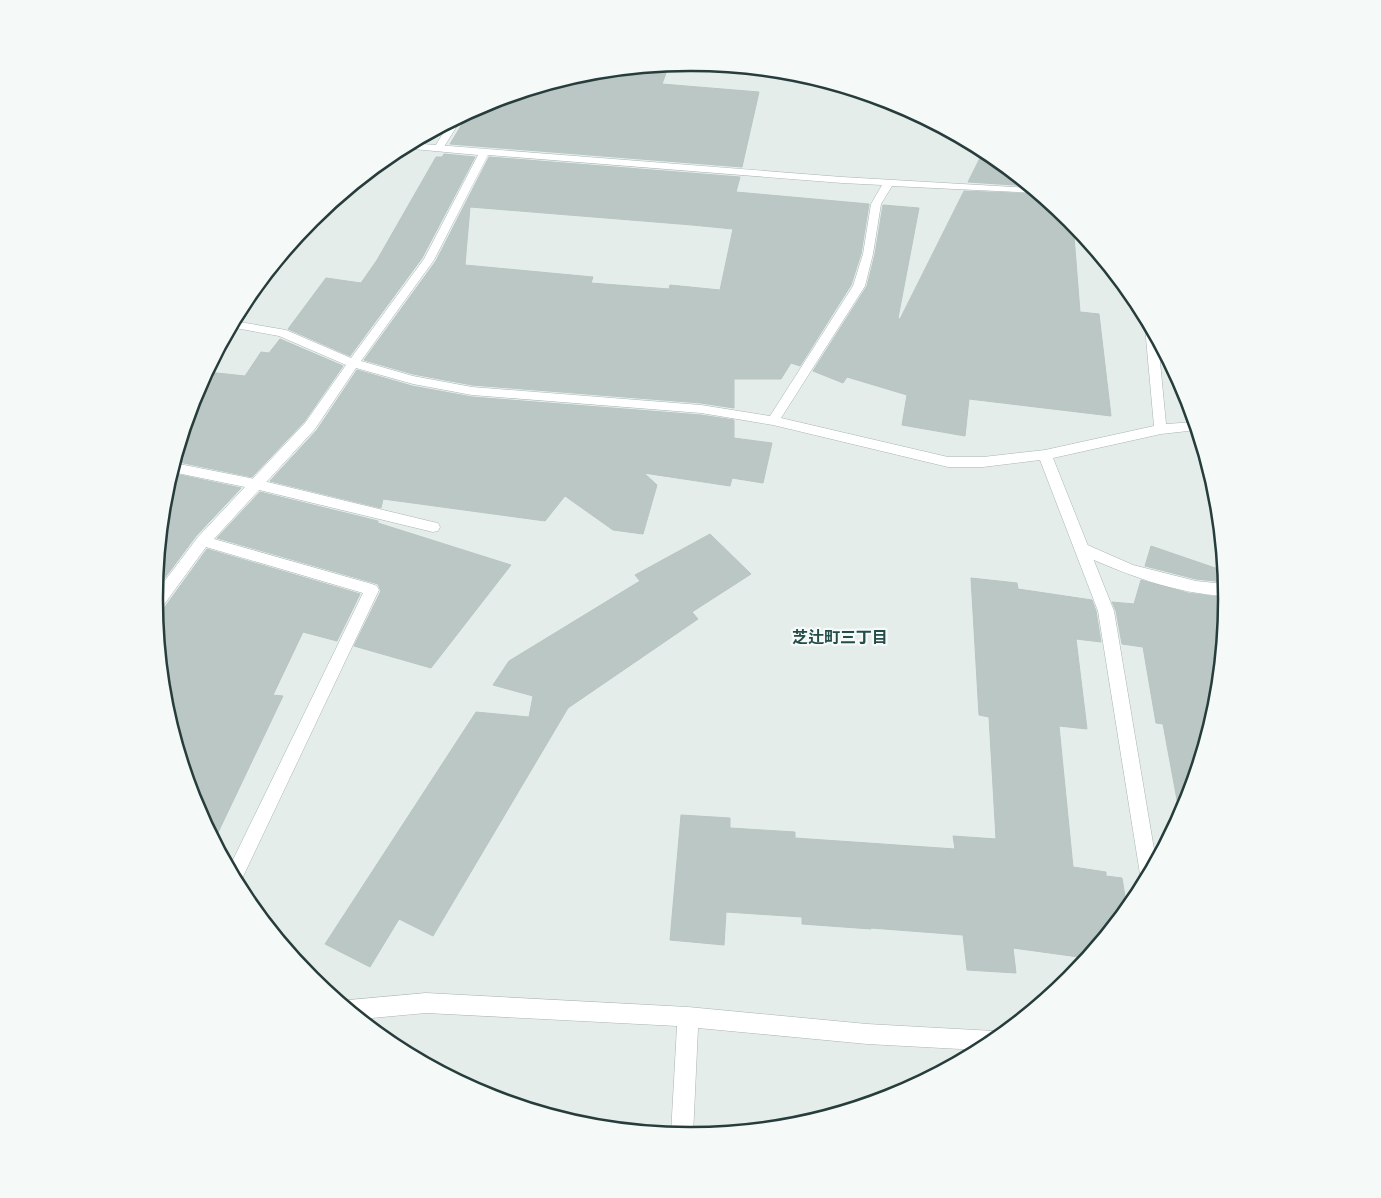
<svg xmlns="http://www.w3.org/2000/svg" width="1381" height="1198" font-family="Helvetica,'Noto Sans JP',sans-serif">
  <rect width="100%" height="100%" fill="#e5edeb"/>
  <g fill="#bbc7c4" stroke="#b8c6c3" fill-rule="evenodd">
    <polygon points="669,65 662,84 759,92 742,167 450,144 470,111 485,103 586,73"/>
    <polygon points="984,150 989,153 1029,186 968,182"/>
    <polygon points="444,154 475,157 422,258 350,356 288,329 326,278 361,283 377,260 436,157 442,157"/>
    <path d="M 489,157 L 740,177 L 736,192 L 869,204 L 861,254 L 851,285 L 800,366 L 791,363 L 781,379 L 734,379 L 734,408 L 701,403 L 472,385 L 413,374 L 364,360 L 436,261 ZM 470,207 L 692,225 L 733,229 L 720,290 L 670,285 L 669,289 L 591,283 L 593,277 L 465,265 Z"/>
    <polygon points="964,191 1039,194 1073,223 1080,312 1099,314 1111,416 969,399 965,436 902,425 907,395 847,377 843,383 813,371 867,286 875,254 883,205 919,208 898,318 900,319"/>
    <polygon points="280,339 343,366 304,422 252,477 174,461 195,393 207,372 245,376 261,352 269,353"/>
    <polygon points="357,370 412,386 472,397 701,415 734,420 734,438 772,443 763,483 732,478 730,486 644,473 657,485 643,534 613,530 565,496 545,521 383,499 381,508 270,481 317,430"/>
    <polygon points="171,473 241,488 196,536 155,591 164,494"/>
    <polygon points="260,492 378,521 378,523 511,565 431,668 354,646 381,591 378,584 217,538"/>
    <polygon points="710,534 751,574 692,612 698,619 568,708 433,936 399,919 370,967 325,944 476,712 529,717 533,696 493,685 509,661 640,581 635,575"/>
    <polygon points="1151,546 1224,571 1225,582 1196,579 1145,566"/>
    <polygon points="207,549 360,594 337,641 303,632 273,695 283,696 214,841 195,804 164,703 155,614 162,611"/>
    <polygon points="971,578 1017,583 1018,589 1092,600 1096,611 1101,642 1076,639 1087,729 1059,726 1073,867 1106,872 1106,876 1122,878 1127,909 1086,958 1013,948 1016,973 967,970 963,935 871,928 871,929 802,924 802,917 726,912 724,945 670,940 681,815 730,818 730,828 795,832 795,838 955,849 953,836 996,839 989,717 979,715"/>
    <polygon points="1141,580 1188,593 1227,598 1217,704 1186,805 1180,816 1163,724 1156,723 1143,647 1122,644 1116,611 1112,602 1134,604"/>
  </g>
  <g fill="none" stroke-linecap="round" stroke-linejoin="round">
    <g stroke="#a8b5b3" stroke-width="1">
      <g id="service">
        <polygon points="461,117 462,118 442,150 436,150 434,148 450,122"/>
        <polygon points="174,463 255,479 433,522 438,523 440,527 438,531 433,532 255,489 172,472"/>
        <path d="M 1083,543 L 1133,565 L 1196,581 L 1225,584 L 1227,596 C 1175,594 1125,574 1078,553 L 1076,549 L 1078,545 Z"/>
      </g>
    </g>
    <g stroke="#a8b5b3" stroke-width="1">
      <g id="minor">
        <path d="M 410,143 L 842,177 L 1031,188 L 1038,193 L 892,186 L 881,204 L 873,254 L 865,286 L 781,418 L 948,457 L 983,457 L 1045,450 L 1154,426 L 1145,327 L 1149,324 L 1158,341 L 1166,424 L 1195,422 L 1197,430 L 1161,434 L 1053,458 L 1114,611 L 1156,861 L 1145,881 L 1140,874 L 1098,611 L 1040,460 L 983,467 L 948,467 L 773,425 L 701,413 L 472,395 L 413,384 L 356,368 L 315,429 L 214,539 L 372,584 L 377,586 L 379,590 L 240,883 L 238,885 L 229,868 L 363,593 L 206,547 L 160,610 L 155,612 L 154,595 L 198,537 L 305,423 L 346,365 L 279,336 L 230,327 L 234,321 L 286,330 L 351,358 L 424,259 L 478,155 L 402,148 ZM 488,155 L 842,183 L 882,185 L 871,204 L 863,254 L 853,286 L 770,416 L 701,405 L 472,387 L 413,376 L 361,361 L 434,260 Z"/>
        <polygon points="426,993 688,1007 867,1024 994,1031 1001,1034 979,1050 867,1044 698,1028 693,1135 690,1136 671,1134 677,1026 426,1013 361,1019 342,1003 349,1000"/>
      </g>
    </g>
    <use href="#service" fill="#fff" fill-rule="evenodd"/>
    <use href="#minor" fill="#fff" fill-rule="evenodd"/>
  </g>
  <g text-anchor="middle" stroke-width="4.5" stroke-linejoin="round" paint-order="stroke">
    <g font-size="16" font-weight="bold" fill="#244d4a" stroke="#f5f9f8">
      <text x="840" y="643">芝辻町三丁目</text>
    </g>
  </g>
  <path d="M0 0H1381V1198H0ZM690 71H691A527 527 0 0 1 1218 598V600A527 527 0 0 1 691 1127H690A527 527 0 0 1 163 600V598A527 527 0 0 1 690 71Z" fill="#f5f9f8" fill-rule="evenodd"/>
  <path fill="none" stroke="#263d3b" stroke-width="2.5" d="M690 71H691A527 527 0 0 1 1218 598V600A527 527 0 0 1 691 1127H690A527 527 0 0 1 163 600V598A527 527 0 0 1 690 71Z"/>
</svg>
